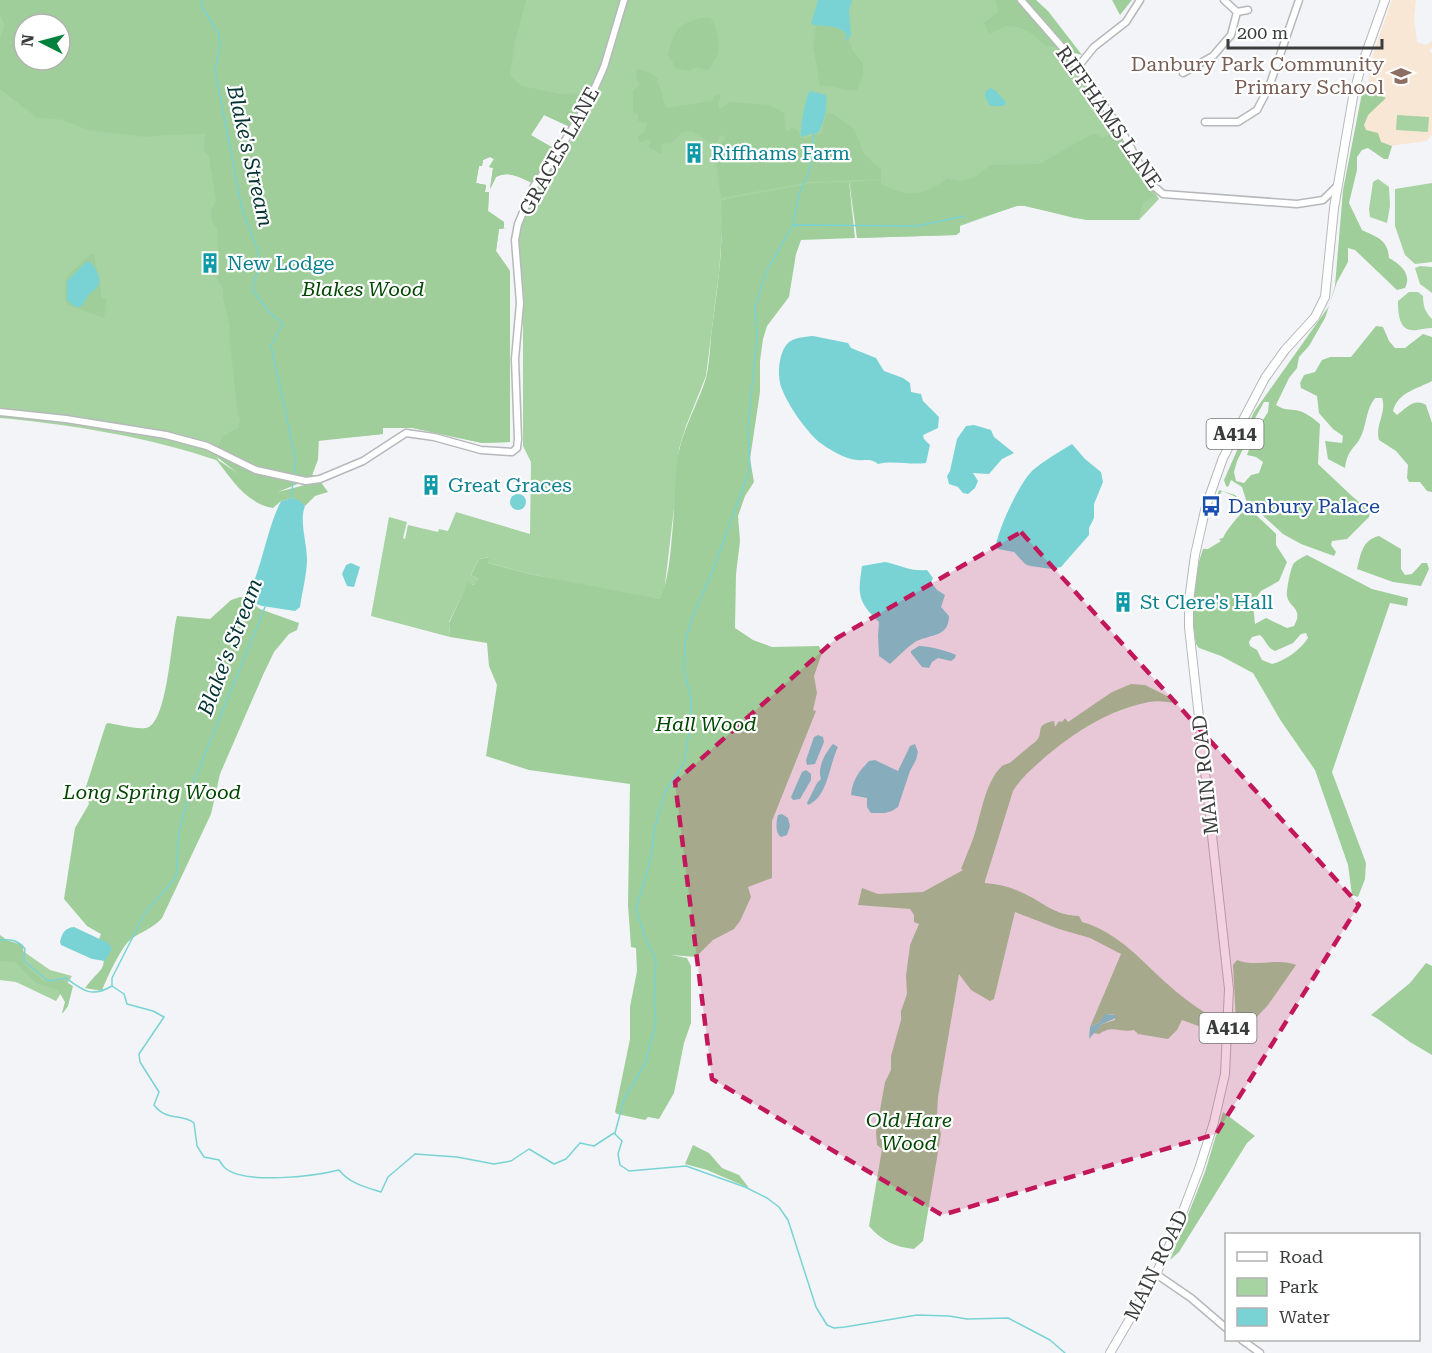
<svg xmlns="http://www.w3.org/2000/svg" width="1432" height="1353" font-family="'Roboto Serif',serif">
  <rect width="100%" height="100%" fill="#f2f4f7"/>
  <polygon fill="#f9e7d6" points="1392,0 1416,0 1414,18 1417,42 1426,45 1432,41 1432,48 1429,50 1432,54 1432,134 1427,141 1389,146 1381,142 1359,137 1373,54"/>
  <g fill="#a7d2a2" fill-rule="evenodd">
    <path d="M 0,0 L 1036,0 L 1159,199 L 1139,220 L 1093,220 L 1074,218 L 1027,206 L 1016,206 L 960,226 L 960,232 L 956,235 L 857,238 L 849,182 L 722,200 L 723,218 L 719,273 L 706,376 L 686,426 L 679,449 L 676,491 L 664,593 L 659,599 L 646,598 L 530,574 L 488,563 L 489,557 L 479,559 L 471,575 L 478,579 L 475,585 L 468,583 L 449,622 L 450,637 L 371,616 L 389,517 L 407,522 L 403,538 L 405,539 L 408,525 L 438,532 L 439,529 L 448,531 L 456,512 L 530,534 L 531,462 L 523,446 L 523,326 C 520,314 525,302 523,289 C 522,284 520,280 520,275 C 510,218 541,183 571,140 L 568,126 L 544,115 L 531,135 L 534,184 C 521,178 509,170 496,177 L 490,189 L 493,168 L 489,167 L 494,159 L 490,157 L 483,160 L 482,166 L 479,166 L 476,183 L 486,185 L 485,192 L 489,192 L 488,211 L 504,222 L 504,228 L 506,228 L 499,229 L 496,251 L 510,271 L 510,442 L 482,443 L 413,428 L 383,428 L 383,434 L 319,440 L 318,459 L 312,475 L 317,476 L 249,482 L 217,457 L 219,461 C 149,437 74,425 0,418 ZM 24,24 L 60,24 L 60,60 L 24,60 Z"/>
    <polygon points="1397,115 1429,117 1428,132 1396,130"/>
    <polygon points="1378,179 1389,187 1390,206 1387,223 1370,217 1369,209 1373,182"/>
    <polygon points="1432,183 1432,262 1415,264 1405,255 1395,226 1395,189"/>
    <polygon points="1420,266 1432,267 1432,293 1420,284 1415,268"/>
    <path d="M 1409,292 L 1418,292 L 1423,296 C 1423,306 1425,312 1432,319 L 1432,328 C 1426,328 1423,329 1417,330 C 1399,333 1398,314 1398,301 Z"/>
    <polygon points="0,935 50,970 72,976 56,1001 16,982 0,980"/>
  </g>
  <g fill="#a0ce9a" fill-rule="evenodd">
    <path d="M 0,0 L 526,0 L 515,42 L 510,75 L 522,86 L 561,94 L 585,93 L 580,108 L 568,126 L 544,115 L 531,135 L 557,150 L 534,184 C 521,178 509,170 496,177 L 490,189 L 493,168 L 489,167 L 494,159 L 490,157 L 483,160 L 482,166 L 479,166 L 476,183 L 486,185 L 485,192 L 489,192 L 488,211 L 504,222 L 504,228 L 506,228 L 499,229 L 496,251 L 510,271 L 510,442 L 482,443 L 413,428 L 383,428 L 383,434 L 318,441 L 318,459 L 312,475 L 317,476 L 278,492 L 320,481 L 328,492 L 315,496 L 305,506 L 293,498 L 281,501 L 273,508 C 245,503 231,478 215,458 L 239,474 L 215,455 L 223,436 L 238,428 L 240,420 L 238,415 L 229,335 L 230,328 L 223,298 L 223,289 L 218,280 L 215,267 L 219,259 L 217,240 L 218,230 C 210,221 209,211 216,201 L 209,157 L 204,151 L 205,134 L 165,135 L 146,137 L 88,130 L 63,120 L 36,117 L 0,89 L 0,37 L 5,25 L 0,16 ZM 24,24 L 60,24 L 60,60 L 24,60 Z"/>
    <polygon points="995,0 1036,0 1048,11 1082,55 1045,45 1031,33 1019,27 1007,26 991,33 988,32 984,23 997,13 998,8"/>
    <polygon points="1112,0 1132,0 1120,15"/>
    <path d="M 700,18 L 710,18 C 717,26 720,42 718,52 C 717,58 711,65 708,70 L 697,67 L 690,71 L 677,69 L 668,55 C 675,31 675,26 700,18 Z"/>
    <path d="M 828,25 L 844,31 L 847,35 L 845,40 L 849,38 L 852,50 L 863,64 L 863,76 L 857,90 C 845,92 833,84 820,86 L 813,45 L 816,26 Z"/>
    <path d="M 637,69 L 648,72 L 658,78 L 657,82 C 664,92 661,100 667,108 L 712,101 L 715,96 L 721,94 L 718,105 L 720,109 L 730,102 L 770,105 L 784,113 L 786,132 L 793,127 L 799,132 L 800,137 L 807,139 L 813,135 L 821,134 L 826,113 L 834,114 L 854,129 L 864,154 L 881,170 L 881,179 L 810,182 L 721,198 L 716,163 L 720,146 L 726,137 L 720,135 L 718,142 L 711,143 L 691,131 L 682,132 L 672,143 L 662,144 L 661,154 L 649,147 L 651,142 L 648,140 L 641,142 L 638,140 L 638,136 L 644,132 L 647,123 L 638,121 L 638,115 L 633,112 L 633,91 L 640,84 L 636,79 Z"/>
    <path d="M 1363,88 L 1386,98 L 1368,115 L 1364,125 L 1366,130 L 1378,133 L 1381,142 L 1392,146 L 1388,159 L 1384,159 L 1368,148 L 1362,150 L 1357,157 L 1357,170 L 1349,203 L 1362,230 C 1376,237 1388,239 1389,258 C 1401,265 1412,274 1405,288 L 1397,290 L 1355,250 L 1348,248 L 1348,262 L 1337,282 L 1325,318 L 1309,346 L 1299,357 L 1297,368 L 1289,378 L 1276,405 C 1284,410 1286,409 1295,410 C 1304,411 1313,418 1320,424 L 1318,464 L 1353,497 L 1370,511 L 1369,517 L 1347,539 L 1332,541 L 1331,545 L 1336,552 L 1334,556 L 1301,544 L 1283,534 L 1246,500 L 1242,487 L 1231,480 L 1228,487 L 1226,486 L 1224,480 L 1254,412 L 1329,306 L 1335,286 L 1343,190 ZM 1264,402 L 1269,402 L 1268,412 L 1256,431 L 1247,455 L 1256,457 L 1263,462 L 1259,473 L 1251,475 L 1244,483 L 1236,481 L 1234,472 L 1237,461 L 1244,447 L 1247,433 Z"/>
    <path d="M 1118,131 L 1124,138 L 1141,175 L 1154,196 L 1143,203 L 1139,220 L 1086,220 L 1020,205 L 960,224 L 960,232 L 956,235 L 857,238 L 851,182 L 881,180 L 881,184 C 909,198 922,196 947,179 L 961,181 L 973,178 L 991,165 L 1039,164 L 1094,133 L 1103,138 Z"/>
    <path d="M 849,182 L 855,238 L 801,240 L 796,254 L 789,297 L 767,326 L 763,339 L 760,361 L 760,392 L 750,459 L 754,482 L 745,496 L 738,516 L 740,541 L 736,574 L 735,628 L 753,640 L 772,647 L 819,646 L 822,653 L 814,676 L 817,693 L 813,710 L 816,711 L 772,821 L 772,878 L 748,887 L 751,897 L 740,921 L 734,929 L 713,940 L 696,957 L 671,955 L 687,958 L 691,966 L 691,1023 L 684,1043 L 674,1093 L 659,1119 L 648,1117 L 645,1120 L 617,1114 L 615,1112 L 630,1039 L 630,1007 L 637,971 L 636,948 L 631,947 L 628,905 L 630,784 L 529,770 L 486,756 L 497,685 L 489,666 L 487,643 L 450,637 L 449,623 L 468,582 L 474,585 L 478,579 L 471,575 L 479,559 L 490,557 L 488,563 L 530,574 L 659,599 C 673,583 674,490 677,464 C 680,433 697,407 706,378 C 710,362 710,344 712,328 C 718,285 724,242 721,200 L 813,183 Z"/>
    <path d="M 95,254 C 94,269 102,281 101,298 L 107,299 L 104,318 L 68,305 L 65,300 L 66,277 L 90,255 Z"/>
    <path d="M 1376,326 L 1383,327 L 1389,341 L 1395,348 L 1405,348 L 1423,334 L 1432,337 L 1432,381 C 1417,389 1398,392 1393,411 L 1397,415 C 1407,408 1413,398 1426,405 L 1432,423 L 1432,492 L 1427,491 L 1420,482 L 1409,482 L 1407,478 L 1408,465 L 1396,451 L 1379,440 C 1375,425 1387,412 1382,398 L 1375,398 C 1366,410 1367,421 1362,434 C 1356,449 1348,447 1345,468 L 1328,459 L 1325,441 L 1342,443 L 1343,436 L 1333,429 L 1319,413 L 1317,396 L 1301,388 L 1300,383 L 1304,375 L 1315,372 L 1322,360 L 1330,357 L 1351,357 Z"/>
    <path d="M 1219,490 L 1235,495 L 1272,530 L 1276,534 L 1276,545 L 1287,562 L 1279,581 L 1261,591 L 1256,598 L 1253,604 L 1255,624 L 1266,618 L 1287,628 L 1294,626 C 1304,608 1289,608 1287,596 C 1286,591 1291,566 1294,563 C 1297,560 1303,557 1307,555 L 1372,589 L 1408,598 L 1407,606 L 1390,603 L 1332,772 L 1366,863 L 1365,879 L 1358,897 L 1352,895 L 1348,865 L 1315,770 L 1281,721 L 1253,673 L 1221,656 L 1199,648 L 1196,644 C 1190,612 1192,580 1203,549 L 1208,549 L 1221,541 L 1219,539 L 1223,538 C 1228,527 1238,518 1246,507 L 1234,496 L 1222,491 L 1215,503 ZM 1306,633 L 1308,638 C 1300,650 1285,661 1272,664 L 1262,660 L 1257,650 L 1250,646 L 1249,642 L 1252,637 L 1260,635 C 1266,640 1267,648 1275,651 L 1293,643 L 1301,634 Z"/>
    <path d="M 1379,536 L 1401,549 L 1401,569 L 1405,575 L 1412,574 L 1422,563 L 1427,563 L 1429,569 L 1421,586 L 1393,582 L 1357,569 C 1361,554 1362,540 1379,536 Z"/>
    <path d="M 240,597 L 245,598 L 260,609 L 299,623 L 297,630 L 289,634 L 274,652 L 263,675 L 220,774 L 211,814 L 162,918 C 154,928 140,932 130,940 C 122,946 105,981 102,991 L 85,988 C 104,963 108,973 99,939 L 101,934 L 87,926 L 64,899 L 75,828 L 89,804 L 85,790 L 106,724 L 108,723 C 117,724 141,731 149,727 C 168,716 171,639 177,616 L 210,619 L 231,600 Z"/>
    <path d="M 1131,684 L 1145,685 L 1177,701 L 1176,703 C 1167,702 1158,700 1149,702 C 1108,710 1075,732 1044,758 C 1033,768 1021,778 1013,791 L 985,881 L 985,883 C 1002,884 1016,889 1031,897 C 1049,907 1057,915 1079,916 L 1082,922 C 1119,932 1143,963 1171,987 C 1187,1002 1206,1013 1224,1025 L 1223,1035 L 1182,1020 L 1177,1030 L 1168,1039 L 1138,1034 L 1134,1030 C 1119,1033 1113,1024 1099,1034 L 1093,1033 L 1102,1024 L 1115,1020 L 1115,1015 L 1109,1014 L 1100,1022 L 1090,1027 L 1121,954 L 1090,938 L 1059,929 L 1015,912 L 994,999 L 990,1001 L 971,990 L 959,974 L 938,1097 L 937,1115 L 941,1134 L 923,1241 L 914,1249 C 895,1247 882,1241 869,1226 L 882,1149 L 877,1145 L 876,1132 L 885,1082 L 891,1070 L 891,1056 L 901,1020 L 901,1011 L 907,994 L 906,976 L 910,945 L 919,924 L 914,922 L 914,915 L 910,909 L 858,905 L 862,888 L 878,894 L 923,892 L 963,870 L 961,869 C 965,859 969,849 973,839 C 981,817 984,783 1002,766 C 1005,764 1008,764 1011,762 C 1018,756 1027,748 1035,742 C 1046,733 1032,725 1054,721 L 1055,727 L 1059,721 L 1062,722 L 1065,718 L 1068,722 L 1112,692 Z"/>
    <polygon points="6,940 23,945 24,964 43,981 48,982 63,980 73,986 68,1006 63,1013 62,1013 65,1002 58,990 36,983 15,962 0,961 0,941"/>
    <path d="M 1237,960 C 1257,968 1278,957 1296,965 L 1268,1005 L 1255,1019 L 1239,1029 L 1236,1022 L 1233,965 Z"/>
    <polygon points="1426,963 1432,966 1432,1055 1410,1042 1378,1019 1371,1015 1410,983"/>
    <polygon points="1223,1112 1255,1136 1247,1143 1179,1252 1170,1260 1205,1172"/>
    <polygon points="693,1145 709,1153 722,1168 739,1175 749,1188 707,1170 685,1164"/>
  </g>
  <g fill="#79d3d5">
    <path d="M 818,0 L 852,0 L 849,11 L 851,35 L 846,41 L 845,40 L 847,35 C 838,23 824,28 811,24 Z"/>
    <polygon points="991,88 996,91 1006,102 1004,106 990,106 985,96 986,91"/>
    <path d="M 810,91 L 826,95 C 828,106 824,125 817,134 L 814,133 L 801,137 C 800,129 805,97 810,91 Z"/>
    <path d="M 87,261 C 93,264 94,266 97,272 C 104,288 95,287 87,297 C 85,299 84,303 82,306 L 75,307 L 67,300 L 67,281 Z"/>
    <path d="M 813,336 L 848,343 L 851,348 L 876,358 L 884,371 L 903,378 L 910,383 L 911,392 L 921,394 L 923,401 L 939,417 L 938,428 L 923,435 L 924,439 L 930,445 L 926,463 C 910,465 893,460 878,464 C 870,458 866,461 857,460 C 844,459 829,449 819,442 C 806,431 788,405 782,389 C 777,377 778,355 787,344 C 793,337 805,337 813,336 Z"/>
    <polygon points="974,425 991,430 994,437 1014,453 1002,459 989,474 973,473 978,481 975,488 968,494 963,493 958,487 949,484 947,476 950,471 957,439 966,426"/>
    <path d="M 1072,444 L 1085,459 L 1101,472 L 1103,482 L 1094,504 L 1094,518 L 1089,528 L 1089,535 L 1061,567 L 1052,569 L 1030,566 L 1025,564 L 1014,552 L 998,549 L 996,545 C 999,527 1020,482 1033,470 C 1045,460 1059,452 1072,444 Z"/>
    <circle cx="518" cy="502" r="8"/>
    <path d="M 293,498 L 300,501 L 305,506 C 299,521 307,543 307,559 C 307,574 302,592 300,607 L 295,611 L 262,606 L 251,602 L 248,595 C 263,565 266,531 281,501 Z"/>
    <path d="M 885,562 C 900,565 912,572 927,570 L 933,578 L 931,582 L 937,590 L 945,595 L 941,607 L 949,616 C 949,638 929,634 915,642 C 906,648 898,657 890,664 L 879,656 L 878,636 L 879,622 C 857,601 858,594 862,566 Z"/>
    <polygon points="351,563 360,567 354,587 347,586 342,574 346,565"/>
    <path d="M 919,646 C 928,646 949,651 956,655 L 955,658 L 951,661 L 938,658 L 932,662 L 929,668 L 922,667 L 911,653 L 911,651 Z"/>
    <polygon points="818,735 823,737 824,742 815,764 807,765 806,760 814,737"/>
    <path d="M 833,744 L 838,747 C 829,765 828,797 808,805 L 807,803 L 817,783 L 821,779 C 817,768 825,753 833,744 Z"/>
    <path d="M 915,744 L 918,752 L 916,760 L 910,771 L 898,807 L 892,811 L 885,813 L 871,813 L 867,807 L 867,798 L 851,795 C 852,781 859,771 869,761 L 875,760 L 898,771 L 910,746 Z"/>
    <polygon points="806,770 811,774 811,780 800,799 793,800 791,797 802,772"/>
    <path d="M 782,814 L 788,818 L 790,826 L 787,835 L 781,837 C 775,833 776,822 778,815 Z"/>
    <path d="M 74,927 L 108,943 L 112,949 L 105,961 L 92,959 L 61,945 L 60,942 C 62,933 65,928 74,927 Z"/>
    <polygon points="1105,1014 1115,1015 1116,1018 1102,1024 1089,1039 1090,1027 1100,1022"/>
  </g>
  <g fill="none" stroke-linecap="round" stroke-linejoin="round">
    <g stroke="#79d3d5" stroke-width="1.5">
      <polyline points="201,0 202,7 219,34 220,46 215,70 219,91 242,209 258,251 260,263 252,289 268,311 283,324 271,345 296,461 294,476"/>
      <polyline points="793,225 799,194 809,172 814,133"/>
      <polyline points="291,500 293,481"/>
      <path d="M 0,940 C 11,939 18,940 25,949 L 24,961 L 48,981 L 66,978 C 83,991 92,998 112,986 L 124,994 L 127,1004 L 153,1011 L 164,1017 L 139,1054 L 140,1062 L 159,1092 L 154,1105 C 167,1122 181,1113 194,1123 L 197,1146 L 204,1157 L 219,1160 C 221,1163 223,1166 225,1168 C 245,1185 315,1176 339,1170 C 349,1183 365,1187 381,1192 L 388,1177 L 415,1154 L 457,1157 L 494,1164 L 511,1161 L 529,1149 L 554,1164 L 566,1159 L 580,1143 L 594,1146 L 614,1133 L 622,1141 L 618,1154 L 620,1165 L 629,1171 L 686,1166 L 745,1187 L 767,1198 L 779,1207 L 788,1220 L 816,1307 L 827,1325 L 834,1328 L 845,1327 L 917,1315 L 949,1316 L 967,1319 L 1008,1318 L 1050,1340 L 1065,1353"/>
      <polyline points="112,986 112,978 145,913 176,877 179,831 190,791 265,607"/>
      <polyline points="615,1133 624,1099 645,1064 656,1023 654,1003 656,960 645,937 636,910 651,858 654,830 665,792 684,763 691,720 691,697 684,671 685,641 692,618 712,572 750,469 748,428 757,336 755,308 766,272 793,225 917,226 964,216"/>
    </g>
    <g stroke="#b6b8bb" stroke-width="9">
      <g id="minor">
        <polyline points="1021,0 1069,55 1122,131 1149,182 1163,194 1297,204 1323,200 1337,186"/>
        <polyline points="1237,12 1248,10"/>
        <polyline points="1077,68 1094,47 1126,22 1140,0"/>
        <polyline points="1183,73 1213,56 1231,35 1237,12 1224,0"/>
        <polyline points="1205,122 1238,122 1257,110 1269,87 1299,0"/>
        <polyline points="0,412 66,419 166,435 207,446 256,470 306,481 320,479 363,461 406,433 434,437 481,450 512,452 517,448 518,439 515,359 520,303 515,240 518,224 534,186 555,157 589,101 604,67 624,0"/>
        <polyline points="1156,1274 1191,1298 1226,1328"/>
        <polyline points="1242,1340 1260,1353"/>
      </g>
    </g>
    <g stroke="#b6b8bb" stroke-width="10">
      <polyline id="major" points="1110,1353 1156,1274 1172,1240 1199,1169 1214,1122 1225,1074 1229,989 1189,627 1189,601 1195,555 1206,506 1223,458 1265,378 1285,350 1315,317 1325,297 1334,208 1353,97 1360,70 1385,0"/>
    </g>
    <use href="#minor" stroke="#fff" stroke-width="6"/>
    <use href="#major" stroke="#fff" stroke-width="8"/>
  </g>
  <path fill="#c2185b" fill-opacity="0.2" stroke="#c2185b" stroke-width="4.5" stroke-dasharray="12 8" stroke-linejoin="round" d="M 1021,532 L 1359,905 L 1216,1134 L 942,1215 L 712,1079 L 675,782 L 837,638 Z"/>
  <defs>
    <g id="school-bare" transform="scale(1.62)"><path d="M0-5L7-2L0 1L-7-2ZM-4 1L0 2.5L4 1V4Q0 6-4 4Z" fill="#8d6e63" stroke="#fff" stroke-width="2.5" paint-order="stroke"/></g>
    <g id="building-bare" transform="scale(1.62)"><path d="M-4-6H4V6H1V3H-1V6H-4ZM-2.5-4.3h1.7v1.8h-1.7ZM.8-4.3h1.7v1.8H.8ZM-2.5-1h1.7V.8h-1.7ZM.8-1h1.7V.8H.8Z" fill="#0f9aa8" stroke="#fff" stroke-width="2.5" paint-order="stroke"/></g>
    <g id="bus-bare" transform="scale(1.62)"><path d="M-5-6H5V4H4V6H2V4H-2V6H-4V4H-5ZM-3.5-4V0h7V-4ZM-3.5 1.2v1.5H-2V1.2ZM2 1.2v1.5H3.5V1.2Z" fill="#1a4fb4" stroke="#fff" stroke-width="2.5" paint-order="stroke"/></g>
  </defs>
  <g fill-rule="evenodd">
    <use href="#school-bare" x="1401" y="76"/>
    <use href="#building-bare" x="694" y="153"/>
    <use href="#building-bare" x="210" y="263"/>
    <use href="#building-bare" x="431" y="485"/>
    <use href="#bus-bare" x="1211" y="506"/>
    <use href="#building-bare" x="1123" y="602"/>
  </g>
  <g text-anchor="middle" stroke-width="4.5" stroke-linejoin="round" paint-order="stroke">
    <g fill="#fff" stroke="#767676" stroke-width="1.5">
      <rect x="1206.5" y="419" width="57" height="30" rx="4.5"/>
      <rect x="1199.5" y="1013" width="57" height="30" rx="4.5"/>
    </g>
    <g font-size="18" font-weight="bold" fill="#3b3c3c">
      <text x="1235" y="440">A414</text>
      <text x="1228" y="1034">A414</text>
    </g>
    <g font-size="20" fill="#785e54" stroke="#fff" text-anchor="end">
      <text x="1384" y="71">Danbury Park Community<tspan x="1384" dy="23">Primary School</tspan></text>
    </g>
    <g font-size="20" fill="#3b3c3c" stroke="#fff">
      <text transform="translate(1109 117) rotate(55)" y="7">RIFFHAMS LANE</text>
      <text transform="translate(559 151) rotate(-61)" y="7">GRACES LANE</text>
      <text transform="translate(1205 775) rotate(-96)" y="7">MAIN ROAD</text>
      <text transform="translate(1156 1265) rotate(-64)" y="7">MAIN ROAD</text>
    </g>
    <g font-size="20" fill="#0d838f" stroke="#fff" text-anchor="start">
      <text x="711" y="160">Riffhams Farm</text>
      <text x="227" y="270">New Lodge</text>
      <text x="448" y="492">Great Graces</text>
      <text x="1140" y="609">St Clere's Hall</text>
    </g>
    <g font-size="20" font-style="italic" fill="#014600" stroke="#fff">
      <text x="363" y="296">Blakes Wood</text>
      <text x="706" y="731">Hall Wood</text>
      <text x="152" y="799">Long Spring Wood</text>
      <text x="909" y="1127">Old Hare<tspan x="909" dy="23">Wood</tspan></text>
    </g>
    <g font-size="20" fill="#164399" stroke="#fff" text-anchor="start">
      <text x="1228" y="513">Danbury Palace</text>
    </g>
    <g font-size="21" font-style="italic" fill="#033233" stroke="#fff">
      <text transform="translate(250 156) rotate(77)" y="7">Blake's Stream</text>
      <text transform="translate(230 647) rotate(-69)" y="7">Blake's Stream</text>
    </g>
  </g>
  <rect x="1225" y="1233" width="195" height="108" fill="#ffffff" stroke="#b1b1b1" stroke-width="1.5"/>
  <rect x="1237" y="1252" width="30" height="9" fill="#ffffff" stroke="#b1b1b1" stroke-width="1.5"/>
  <text x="1279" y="1263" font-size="18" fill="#3b3c3c">Road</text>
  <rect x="1237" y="1278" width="30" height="18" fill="#a7d2a2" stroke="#b1b1b1" stroke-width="1.5"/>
  <text x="1279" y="1293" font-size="18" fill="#3b3c3c">Park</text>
  <rect x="1237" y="1308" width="30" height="18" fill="#79d3d5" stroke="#b1b1b1" stroke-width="1.5"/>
  <text x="1279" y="1323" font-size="18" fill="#3b3c3c">Water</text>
  <g transform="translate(42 42) rotate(276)"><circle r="28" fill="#ffffff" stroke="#b1b1b1" stroke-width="1.5"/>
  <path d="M0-4.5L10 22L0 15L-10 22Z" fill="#00823c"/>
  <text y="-9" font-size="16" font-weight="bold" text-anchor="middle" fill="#3b3c3c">N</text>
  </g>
  <path d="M1228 39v9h154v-9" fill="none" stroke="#3b3c3c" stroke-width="3"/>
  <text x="1237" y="39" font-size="18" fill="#3b3c3c" stroke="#ffffff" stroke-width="4.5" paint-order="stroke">200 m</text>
</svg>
